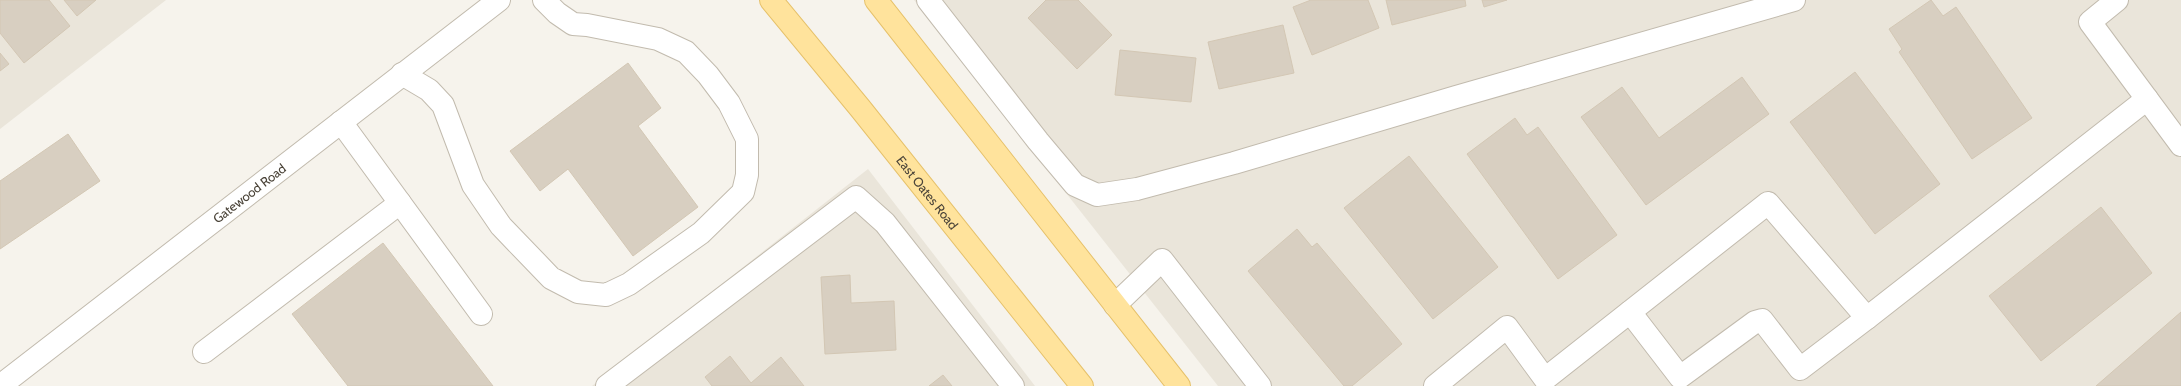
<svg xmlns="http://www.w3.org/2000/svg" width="2181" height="386" font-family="Cabin,sans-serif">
  <rect width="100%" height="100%" fill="#f6f3ec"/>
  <g fill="#eae5da">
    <polygon points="0,0 166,0 0,129"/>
    <polygon points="914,0 2181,0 2181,386 1218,386"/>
    <polygon points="868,169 1035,386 592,386"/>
  </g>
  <g fill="#d8cfc1" stroke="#d3c7b4">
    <polygon points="0,0 49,0 70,26 24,63 0,33"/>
    <polygon points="64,0 96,0 77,16"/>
    <polygon points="1046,0 1078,0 1112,35 1077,69 1028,18"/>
    <polygon points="1311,0 1368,0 1379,28 1312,55 1293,7"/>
    <polygon points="1386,0 1465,0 1466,6 1392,25"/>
    <polygon points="1482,0 1507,0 1484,7"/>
    <polygon points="1931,0 1943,16 1956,7 2032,118 1972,159 1899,52 1902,49 1889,29"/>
    <polygon points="1283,25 1294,73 1219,89 1208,42"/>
    <polygon points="1120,50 1196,58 1191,102 1115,95"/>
    <polygon points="0,53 9,64 0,71"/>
    <polygon points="628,63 661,108 638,126 698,207 633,256 568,169 540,191 510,151"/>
    <polygon points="1855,72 1940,184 1875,234 1790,122"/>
    <polygon points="1742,77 1769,114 1646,205 1581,117 1622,87 1659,138"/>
    <polygon points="1515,118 1527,135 1538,127 1617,235 1558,279 1467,154"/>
    <polygon points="68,134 100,181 0,249 0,181"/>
    <polygon points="1409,156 1498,267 1433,319 1344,208"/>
    <polygon points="2101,207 2152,273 2041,361 1989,296"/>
    <polygon points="1297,229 1312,247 1317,243 1402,344 1352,386 1344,386 1248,271"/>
    <polygon points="383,243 493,386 348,386 292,314"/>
    <polygon points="850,275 851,303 894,301 896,350 825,354 821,277"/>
    <polygon points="2181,312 2181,386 2096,386"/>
    <polygon points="730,356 751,383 781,357 804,386 712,386 705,377"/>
    <polygon points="943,375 952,386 929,386"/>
  </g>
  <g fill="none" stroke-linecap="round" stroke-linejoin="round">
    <g stroke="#c2bbae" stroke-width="24">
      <g id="minor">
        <polyline points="928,0 1038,141 1075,185 1097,195 1137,189 1234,163 1456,97 1794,0"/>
        <polyline points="2117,0 2090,22 2147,99"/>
        <polyline points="402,74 429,90 443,105 473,185 501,226 551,278 578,292 606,295 629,284 701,233 743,192 747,175 747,139 729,103 708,75 686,52 658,39 587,25 573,24 557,13 544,0"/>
        <polyline points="341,122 481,314"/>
        <polyline points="1115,305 1162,260 1260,386"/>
        <polyline points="1630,312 1680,377 1755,322 1762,320 1800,369 1867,318"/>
        <polyline points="204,352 400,203"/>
        <path id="s1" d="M 0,386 L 499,0"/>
        <polyline points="607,386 856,197 885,223 1013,386"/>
        <polyline points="1435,386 1507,327 1545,379 1768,203 1867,318 2147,99 2181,145"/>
      </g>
    </g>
    <g stroke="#e6c16a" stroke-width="24">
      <g id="major">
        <path id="s2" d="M 771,0 L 860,108 L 1082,386"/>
        <polyline points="876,0 1179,386"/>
      </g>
    </g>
    <use href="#minor" stroke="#fff" stroke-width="22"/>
    <use href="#major" stroke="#ffe39c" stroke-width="22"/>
  </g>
  <g text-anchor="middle" stroke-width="3" stroke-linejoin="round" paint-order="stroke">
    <g font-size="13" fill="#4b4439" stroke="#fff">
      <text dy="5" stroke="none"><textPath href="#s2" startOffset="248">East Oates Road</textPath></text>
      <text dy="5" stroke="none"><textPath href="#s1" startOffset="315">Gatewood Road</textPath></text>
    </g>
  </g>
</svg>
